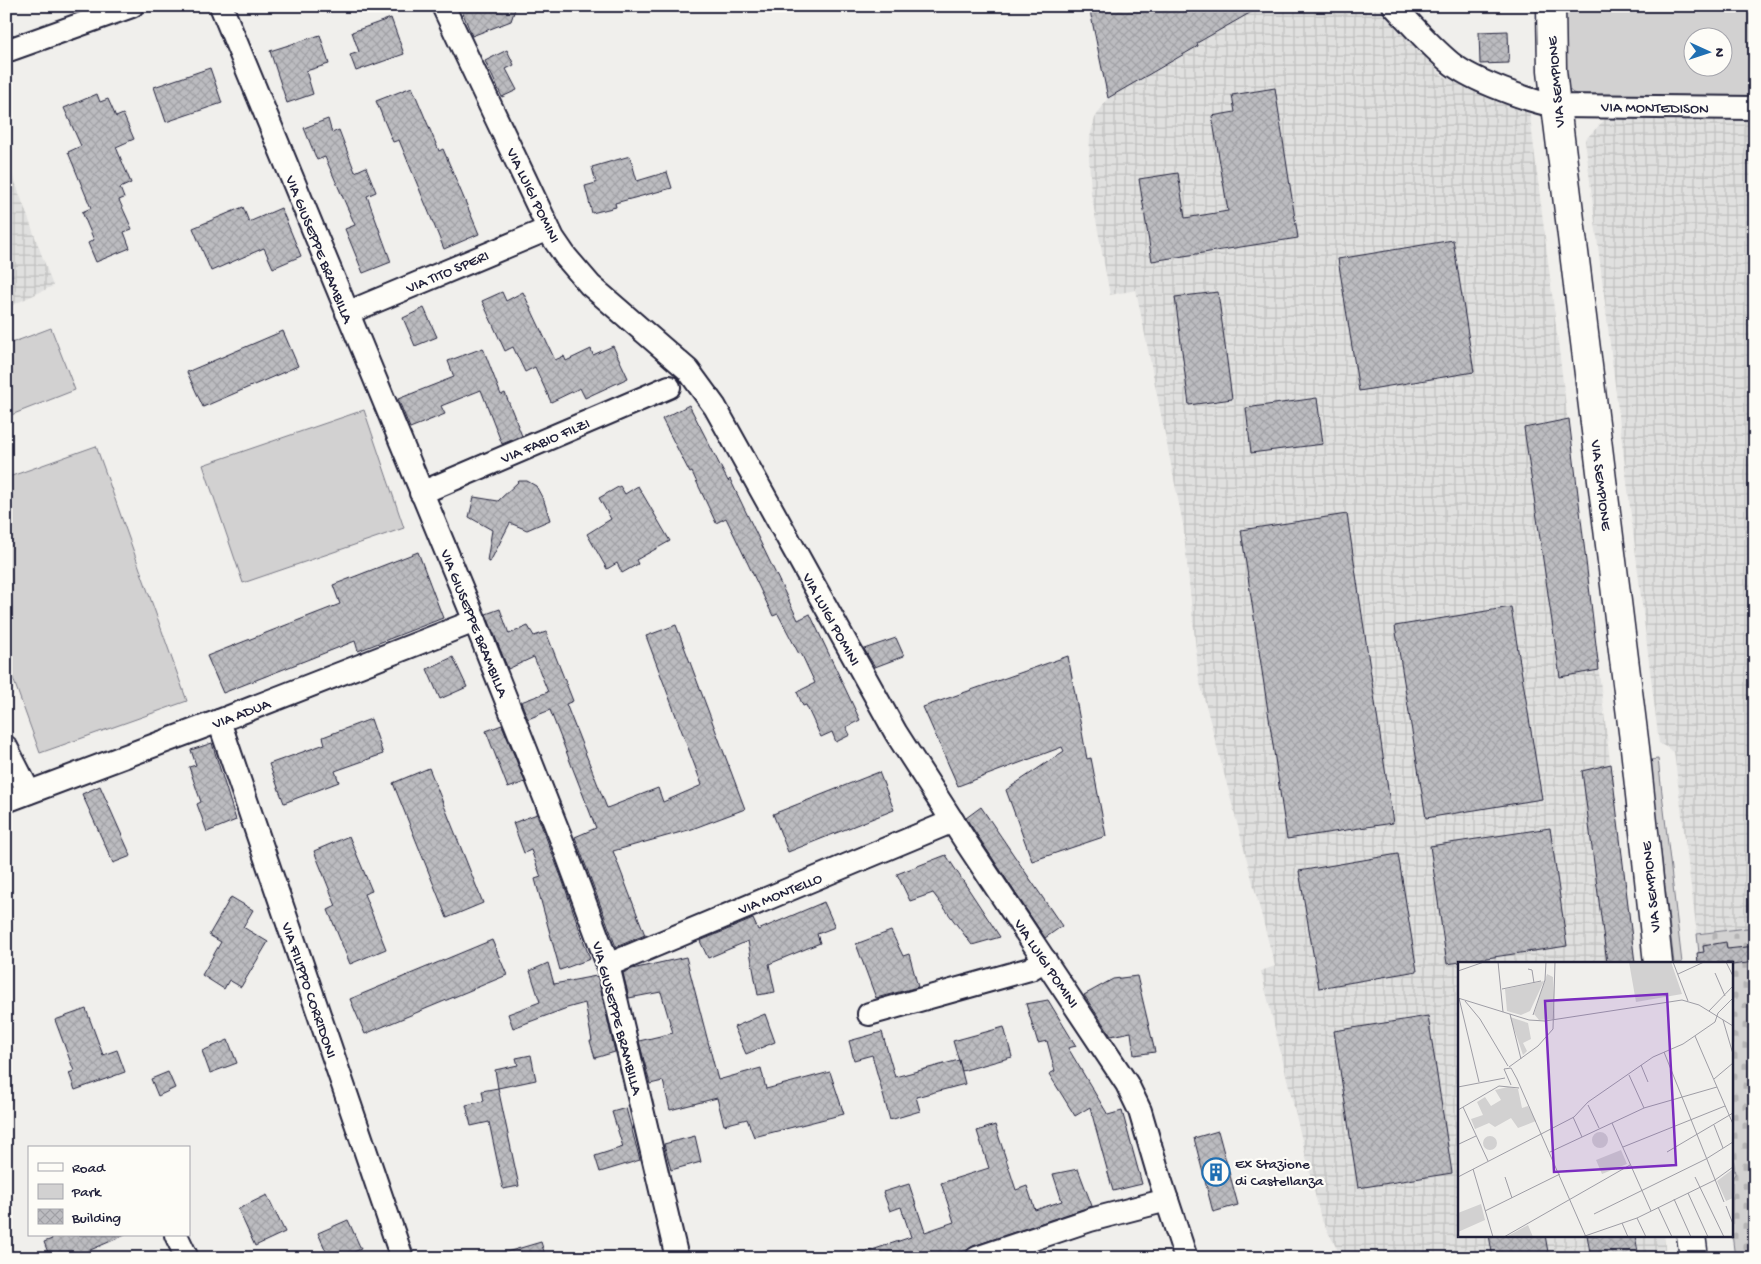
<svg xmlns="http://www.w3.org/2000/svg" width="1761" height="1264" font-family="'Gochi Hand',sans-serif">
  <defs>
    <pattern id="industrial-grid" width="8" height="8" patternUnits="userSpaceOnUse" patternTransform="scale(1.25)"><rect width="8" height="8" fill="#e0e0df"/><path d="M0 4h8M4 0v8" fill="none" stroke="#c0c0c0"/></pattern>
    <pattern id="cemetery-stones" width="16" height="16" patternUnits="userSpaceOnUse" patternTransform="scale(1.25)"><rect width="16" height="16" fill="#d2d1d1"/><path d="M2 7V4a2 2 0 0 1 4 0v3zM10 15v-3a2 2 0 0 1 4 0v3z" fill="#b4b3b4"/></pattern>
    <pattern id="building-cross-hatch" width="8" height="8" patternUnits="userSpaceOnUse" patternTransform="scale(1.25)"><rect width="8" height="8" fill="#bcbcc0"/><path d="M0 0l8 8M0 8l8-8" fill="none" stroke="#a1a1a6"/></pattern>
  </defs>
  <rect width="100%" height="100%" fill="#f0efec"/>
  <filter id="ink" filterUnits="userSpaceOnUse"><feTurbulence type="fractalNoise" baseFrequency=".02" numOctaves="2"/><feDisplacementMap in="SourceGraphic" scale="10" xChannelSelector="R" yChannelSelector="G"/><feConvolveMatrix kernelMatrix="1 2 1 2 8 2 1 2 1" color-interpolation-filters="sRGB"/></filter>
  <g filter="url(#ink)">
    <g fill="url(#industrial-grid)">
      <polygon points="1089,6 1378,6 1442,75 1486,97 1497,94 1529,108 1635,963 1460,963 1460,1235 1664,1235 1666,1258 1342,1258 1321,1219 1261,971 1275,966 1199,679 1183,524 1136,290 1110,295 1091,193 1089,157 1090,137 1095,118 1108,98"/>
      <polygon points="1611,113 1755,113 1755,927 1697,934 1674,752 1659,743 1585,140"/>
      <polygon points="6,157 53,286 6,308"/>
    </g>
    <g fill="#d2d1d1" stroke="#7a7a86" fill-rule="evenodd">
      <path d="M 1561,6 L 1755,6 L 1755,99 L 1582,95 L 1573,93 L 1567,88 ZM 1694,38 L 1724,38 L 1724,68 L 1694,68 Z"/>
      <polygon points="51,328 75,390 6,417 6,345"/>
      <polygon points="364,410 404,528 243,583 203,465"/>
      <polygon points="96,446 187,701 40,753 6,659 6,478"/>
      <polygon points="1658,759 1682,963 1674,963 1650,760"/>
    </g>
    <polygon fill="url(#cemetery-stones)" stroke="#7a7a86" points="1755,927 1755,1258 1735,1258 1732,1234 1732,1178 1735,1174 1732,1150 1732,963 1700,963 1697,934"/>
    <g fill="url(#building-cross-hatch)" stroke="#22223b">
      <polygon points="460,6 477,6 479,11 493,6 516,6 511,21 472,36"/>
      <polygon points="1089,6 1262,6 1197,43 1198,46 1108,98"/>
      <polygon points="391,18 404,54 356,71 350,55 359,52 352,32"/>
      <polygon points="1508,31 1509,63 1480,64 1479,32"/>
      <polygon points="320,35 329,64 306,71 313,94 287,103 270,51"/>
      <polygon points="507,50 514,65 506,69 517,90 502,97 485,61"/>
      <polygon points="210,68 222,103 166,122 154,87"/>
      <polygon points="412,87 439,151 443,149 479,234 444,249 399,140 393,142 376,101"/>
      <polygon points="1275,88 1298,238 1152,261 1139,179 1178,173 1185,218 1228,211 1212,116 1235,112 1232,95"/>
      <polygon points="97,94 100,102 108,99 116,117 123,114 134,139 116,147 131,183 120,188 124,198 119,200 132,229 124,232 130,248 96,262 88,243 94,240 82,212 91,208 68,152 81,146 64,108"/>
      <polygon points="328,119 332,133 339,130 355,172 366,167 376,192 367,196 391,262 363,273 345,229 355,225 325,157 317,160 304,128"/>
      <polygon points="630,156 637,181 667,172 672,188 615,203 616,207 592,213 585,186 596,183 592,167"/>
      <polygon points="243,207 249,222 281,208 301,256 273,268 264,248 211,271 193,228"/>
      <polygon points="1453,240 1474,372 1359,391 1338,259"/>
      <polygon points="502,292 506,301 523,292 555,360 564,356 566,361 591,349 593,355 613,346 628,378 585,398 580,388 551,402 535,367 525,372 513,347 505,351 482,301"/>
      <polygon points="1218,292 1232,399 1189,405 1175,297"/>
      <polygon points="424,308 437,337 415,346 403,318"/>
      <polygon points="283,331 298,366 203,407 187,372"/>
      <polygon points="483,348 501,395 505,393 522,436 502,444 481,390 441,406 445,414 410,428 398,399 454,377 448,361"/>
      <polygon points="1317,398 1323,444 1251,453 1246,408"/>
      <polygon points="689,405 728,481 730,479 798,620 810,614 860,720 846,727 850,735 836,742 832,732 821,737 806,705 803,706 797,692 815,683 801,653 799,654 778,614 773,616 726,518 716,523 692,472 690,473 662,419"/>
      <polygon points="1569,419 1599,670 1560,677 1524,428"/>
      <polygon points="519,481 527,481 536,486 544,501 550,520 527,530 510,523 490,562 487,561 492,530 469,517 474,497 498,501"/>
      <polygon points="620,486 625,494 638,486 670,541 636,560 638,564 622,573 617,563 607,569 587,534 611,519 599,498"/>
      <polygon points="1347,514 1393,823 1287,839 1241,530"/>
      <polygon points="418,552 443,618 358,651 355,641 223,693 207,656 340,604 333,585"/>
      <polygon points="1511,607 1542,799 1426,818 1395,626"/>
      <polygon points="500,609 509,634 528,626 534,636 546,632 573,701 566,704 607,808 658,788 663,802 702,785 646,636 676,625 745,809 692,829 613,851 645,935 616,947 575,837 596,828 550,710 528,719 521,702 548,692 534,657 508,669 486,614"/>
      <polygon points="896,638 904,656 875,667 864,649"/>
      <polygon points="1068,656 1087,759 1091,758 1106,836 1032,861 1006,790 1064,751 1062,747 958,786 923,707"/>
      <polygon points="453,657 467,687 440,699 427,669"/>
      <polygon points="371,719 383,754 335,771 339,782 284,803 269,764 325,744 323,737"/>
      <polygon points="502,725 525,782 508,788 486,731"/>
      <polygon points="212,743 236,820 207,832 197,804 201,802 189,767 196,765 191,750"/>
      <polygon points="1611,764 1635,963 1607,963 1582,771"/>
      <polygon points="429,768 483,903 447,918 393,783"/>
      <polygon points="879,772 894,810 788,852 773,814"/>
      <polygon points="100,786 131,856 113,863 82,794"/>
      <polygon points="981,807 1062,926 1045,938 966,818"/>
      <polygon points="537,814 562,879 590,959 560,970 535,879 541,877 531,850 524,853 513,823"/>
      <polygon points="1550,828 1567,946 1447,964 1430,846"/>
      <polygon points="349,836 372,891 364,894 386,949 350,964 328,910 336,906 314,851"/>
      <polygon points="1398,854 1417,971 1319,988 1299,871"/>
      <polygon points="946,855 1000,937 972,945 933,893 910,901 897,874"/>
      <polygon points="231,897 253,910 243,927 268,942 241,987 229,980 224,989 202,975 221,942 209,935"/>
      <polygon points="824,902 835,927 817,934 820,943 769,964 775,992 758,995 748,941 708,958 700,941 753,919 758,930"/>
      <polygon points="891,931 903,956 909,954 918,987 876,998 856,944"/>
      <polygon points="492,940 507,975 365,1034 350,999"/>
      <polygon points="1726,942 1727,949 1755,946 1755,962 1732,965 1732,963 1698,963 1697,953 1704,952 1703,946"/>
      <polygon points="686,957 718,1080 761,1068 766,1089 830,1072 844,1114 754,1137 747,1119 724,1125 717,1098 670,1110 663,1081 650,1084 639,1041 673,1033 661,992 629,998 623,973 632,969"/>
      <polygon points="548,963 554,984 596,976 598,978 615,1052 595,1058 590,1041 592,1041 585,1003 567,1008 513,1028 508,1014 540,1002 530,971"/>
      <polygon points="1137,976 1155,1052 1134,1055 1131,1032 1111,1036 1084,995 1113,979"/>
      <polygon points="1048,1000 1076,1046 1068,1048 1108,1115 1122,1111 1142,1184 1113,1191 1090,1107 1075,1116 1049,1074 1055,1071 1047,1041 1038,1043 1026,1004"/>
      <polygon points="86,1009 103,1055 117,1050 125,1072 75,1090 69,1073 74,1071 55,1020"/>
      <polygon points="765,1014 775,1042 746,1054 734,1027"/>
      <polygon points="1428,1016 1452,1173 1358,1188 1334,1031"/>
      <polygon points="1004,1027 1012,1057 962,1071 953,1041"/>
      <polygon points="882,1032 895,1077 959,1060 965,1084 916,1097 920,1111 890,1120 872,1055 854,1060 849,1041"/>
      <polygon points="228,1040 237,1063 210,1073 202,1051"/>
      <polygon points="531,1055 536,1080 498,1088 495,1070 518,1065 516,1058"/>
      <polygon points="168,1072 175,1088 158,1096 151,1079"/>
      <polygon points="498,1088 519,1186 503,1189 489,1122 471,1126 466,1105 484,1101 482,1091"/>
      <polygon points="626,1108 640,1160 600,1172 595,1156 623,1147 612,1112"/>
      <polygon points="995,1125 1016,1190 1027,1186 1035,1210 1062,1201 1053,1174 1078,1169 1092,1206 973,1246 967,1250 943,1258 857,1258 857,1255 911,1237 901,1207 890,1211 883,1192 909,1184 925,1232 954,1222 941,1183 989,1168 977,1131"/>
      <polygon points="1218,1131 1238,1205 1213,1212 1194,1138"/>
      <polygon points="695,1136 701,1162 671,1170 664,1144"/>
      <polygon points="267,1195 285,1232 255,1246 238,1209"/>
      <polygon points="348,1220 361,1249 340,1258 329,1258 318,1233"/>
      <polygon points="50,1235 125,1235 72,1258 50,1258 44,1242 52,1239"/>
      <polygon points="1489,1235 1545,1235 1549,1258 1493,1258"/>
      <polygon points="1587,1235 1635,1235 1639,1258 1591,1258"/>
      <polygon points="541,1242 546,1258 501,1258 500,1254"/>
    </g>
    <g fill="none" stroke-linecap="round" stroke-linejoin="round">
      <g stroke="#22223b" stroke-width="26">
        <g id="minor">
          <polyline points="221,6 475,621 562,841 608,965 677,1258"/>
          <polyline points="443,6 553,238 566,257 590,285 688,370 715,407 896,733 966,842 1127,1084 1140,1111 1160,1179 1186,1258"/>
          <path d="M 1394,6 C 1413,26 1431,47 1452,64 C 1474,81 1529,101 1556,106 L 1755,108"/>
          <polyline points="6,51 132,6"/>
          <polyline points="347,313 548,229"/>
          <polyline points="421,493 669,387"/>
          <polyline points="219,721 402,1258"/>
          <polyline points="6,747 29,792"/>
          <polyline points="6,801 219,721 475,621"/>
          <polyline points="608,965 953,821"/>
          <polyline points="869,1014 1030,969 1045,960"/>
          <polyline points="176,1235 187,1258"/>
          <polyline points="977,1258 1090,1220 1167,1200"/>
        </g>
      </g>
      <g stroke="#22223b" stroke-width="31">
        <g id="major">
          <polyline points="1551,6 1552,70 1556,106 1635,748 1658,963"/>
          <polyline points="1691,1235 1694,1258"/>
        </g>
      </g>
      <use href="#minor" stroke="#fdfcf7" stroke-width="22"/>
      <use href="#major" stroke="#fdfcf7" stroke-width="28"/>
    </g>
  </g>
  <defs>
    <g id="building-ring" transform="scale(1.4375)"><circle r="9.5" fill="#fdfcf7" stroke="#1f6fb2" stroke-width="1.5"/><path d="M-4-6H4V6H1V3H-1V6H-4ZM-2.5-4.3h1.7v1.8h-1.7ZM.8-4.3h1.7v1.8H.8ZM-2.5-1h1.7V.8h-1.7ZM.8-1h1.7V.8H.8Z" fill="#1f6fb2"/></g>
  </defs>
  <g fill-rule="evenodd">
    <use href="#building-ring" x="1216" y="1172"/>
  </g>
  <g text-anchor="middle" stroke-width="4.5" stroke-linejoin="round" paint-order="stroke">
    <g font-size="15" fill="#22223b" stroke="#fdfcf7">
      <text transform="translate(1555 82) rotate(-95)" y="5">VIA SEMPIONE</text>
      <text transform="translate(1655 107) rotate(1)" y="5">VIA MONTEDISON</text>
      <text transform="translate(534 195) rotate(64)" y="5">VIA LUIGI POMINI</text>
      <text transform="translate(320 249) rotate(68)" y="5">VIA GIUSEPPE BRAMBILLA</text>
      <text transform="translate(447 271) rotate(-23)" y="5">VIA TITO SPERI</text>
      <text transform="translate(545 440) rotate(-23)" y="5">VIA FABIO FILZI</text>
      <text transform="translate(1602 485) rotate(83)" y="5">VIA SEMPIONE</text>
      <text transform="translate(832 619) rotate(61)" y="5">VIA LUIGI POMINI</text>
      <text transform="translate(475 623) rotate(68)" y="5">VIA GIUSEPPE BRAMBILLA</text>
      <text transform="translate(241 713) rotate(-21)" y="5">VIA ADUA</text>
      <text transform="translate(1650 887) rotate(-96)" y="5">VIA SEMPIONE</text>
      <text transform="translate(780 893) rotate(-22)" y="5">VIA MONTELLO</text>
      <text transform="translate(1047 963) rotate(56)" y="5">VIA LUIGI POMINI</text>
      <text transform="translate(310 990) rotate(71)" y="5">VIA FILIPPO CORRIDONI</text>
      <text transform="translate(618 1018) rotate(75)" y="5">VIA GIUSEPPE BRAMBILLA</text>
    </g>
    <g font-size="15" fill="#22223b" stroke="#fdfcf7" text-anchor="start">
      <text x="1235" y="1168">Ex Stazione<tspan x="1235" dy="17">di Castellanza</tspan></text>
    </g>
  </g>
  <g transform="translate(1458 962)">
    <rect width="275" height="275" fill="#f0efec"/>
    <path d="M 89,12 L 95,15 L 97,57 L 81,58 L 76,52 ZM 86,19 L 72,49 L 63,53 L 49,49 L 47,27 ZM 52,55 L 70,61 L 73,77 L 65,81 L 69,89 L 65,93 ZM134 178a8 8 0 1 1 16 0a8 8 0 1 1-16 0ZM25 181a7 7 0 1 1 14 0a7 7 0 1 1-14 0ZM 163,188 L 169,202 L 144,212 L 138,198 ZM 70,263 L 75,275 L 48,275 Z" fill="#d2d1d1"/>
    <path d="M 50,125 L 60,127 L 64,146 L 70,144 L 78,159 L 60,166 L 53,156 L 37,165 L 31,161 L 17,167 L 13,157 L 25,153 L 19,140 L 27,135 L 33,144 L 43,138 L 37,128 ZM 275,207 L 275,236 L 268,239 L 259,219 ZM 23,242 L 27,258 L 0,270 L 0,251 Z" fill="#d2d1d1"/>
    <path d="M 171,0 L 213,0 L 224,32 L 178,40 Z" fill="#d2d1d1"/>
    <path fill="none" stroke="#9e9da5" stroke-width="1" d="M 40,0 L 45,50M 215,0 L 230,39M 268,0 L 275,14M 70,7 L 74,8 L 76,21M 0,9 L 26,0M 257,11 L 267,34M 220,12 L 246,0M 44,27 L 83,19M 0,36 L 71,58 L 87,59 L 224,38 L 241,43 L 275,64M 1,36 L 21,120M 7,39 L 22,57 L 50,104M 251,49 L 275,24M 52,52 L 63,97M 75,53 L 87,18 L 88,0M 265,58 L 275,92M 237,74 L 275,162M 206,90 L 266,240M 183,103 L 190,120M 51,105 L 80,84 L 95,67 L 97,0M 46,107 L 53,106 L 59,117 L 128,275M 46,107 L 53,123M 171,113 L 186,146M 256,117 L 275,101M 0,125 L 47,116M 130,143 L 141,166M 5,145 L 30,199M 0,148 L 41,124 L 61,126M 115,155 L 124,175M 154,161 L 193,249M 256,163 L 265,186M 1,182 L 18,174M 165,185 L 267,144M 92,190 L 186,146 L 259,125M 209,190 L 275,151M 15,207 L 35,275M 0,215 L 116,155 L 130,140 L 195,95 L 225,82 L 257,60 L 260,51 L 275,36M 47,215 L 54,236M 237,215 L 266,275M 230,231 L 250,275M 216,237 L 233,275M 268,244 L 275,262M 200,245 L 214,275M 27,249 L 102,212M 136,252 L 248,197 L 275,180M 179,256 L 188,275M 164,261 L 170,275M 46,275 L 172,203M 124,275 L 179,256 L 257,218 L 275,205"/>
    <path fill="#7b2cbf" fill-opacity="0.15" stroke="#7b2cbf" stroke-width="2.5" d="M 209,32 L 218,203 L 96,210 L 87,39 Z"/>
    <rect width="275" height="275" fill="none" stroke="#22223b" stroke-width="2.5"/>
  </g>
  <rect width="1761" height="1264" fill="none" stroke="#fdfcf7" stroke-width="25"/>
  <rect x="12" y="12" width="1736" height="1239" fill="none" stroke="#22223b" stroke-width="2" filter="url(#ink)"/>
  <rect x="28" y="1146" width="162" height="90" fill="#fdfcf7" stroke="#a5a5ac"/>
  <rect x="38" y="1163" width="25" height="8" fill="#fdfcf7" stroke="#a5a5ac"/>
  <text x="72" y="1172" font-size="15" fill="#22223b">Road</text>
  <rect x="38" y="1184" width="25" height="15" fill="#d2d1d1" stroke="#a5a5ac"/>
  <text x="72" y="1196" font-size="15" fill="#22223b">Park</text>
  <rect x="38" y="1209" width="25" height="15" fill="url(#building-cross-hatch)" stroke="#a5a5ac"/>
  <text x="72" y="1222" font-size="15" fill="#22223b">Building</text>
  <g transform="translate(1708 52) rotate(93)"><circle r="24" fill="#fdfcf7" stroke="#a5a5ac"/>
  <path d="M0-4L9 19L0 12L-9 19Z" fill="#1f6fb2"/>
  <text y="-8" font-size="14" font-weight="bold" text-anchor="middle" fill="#22223b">N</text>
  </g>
</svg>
